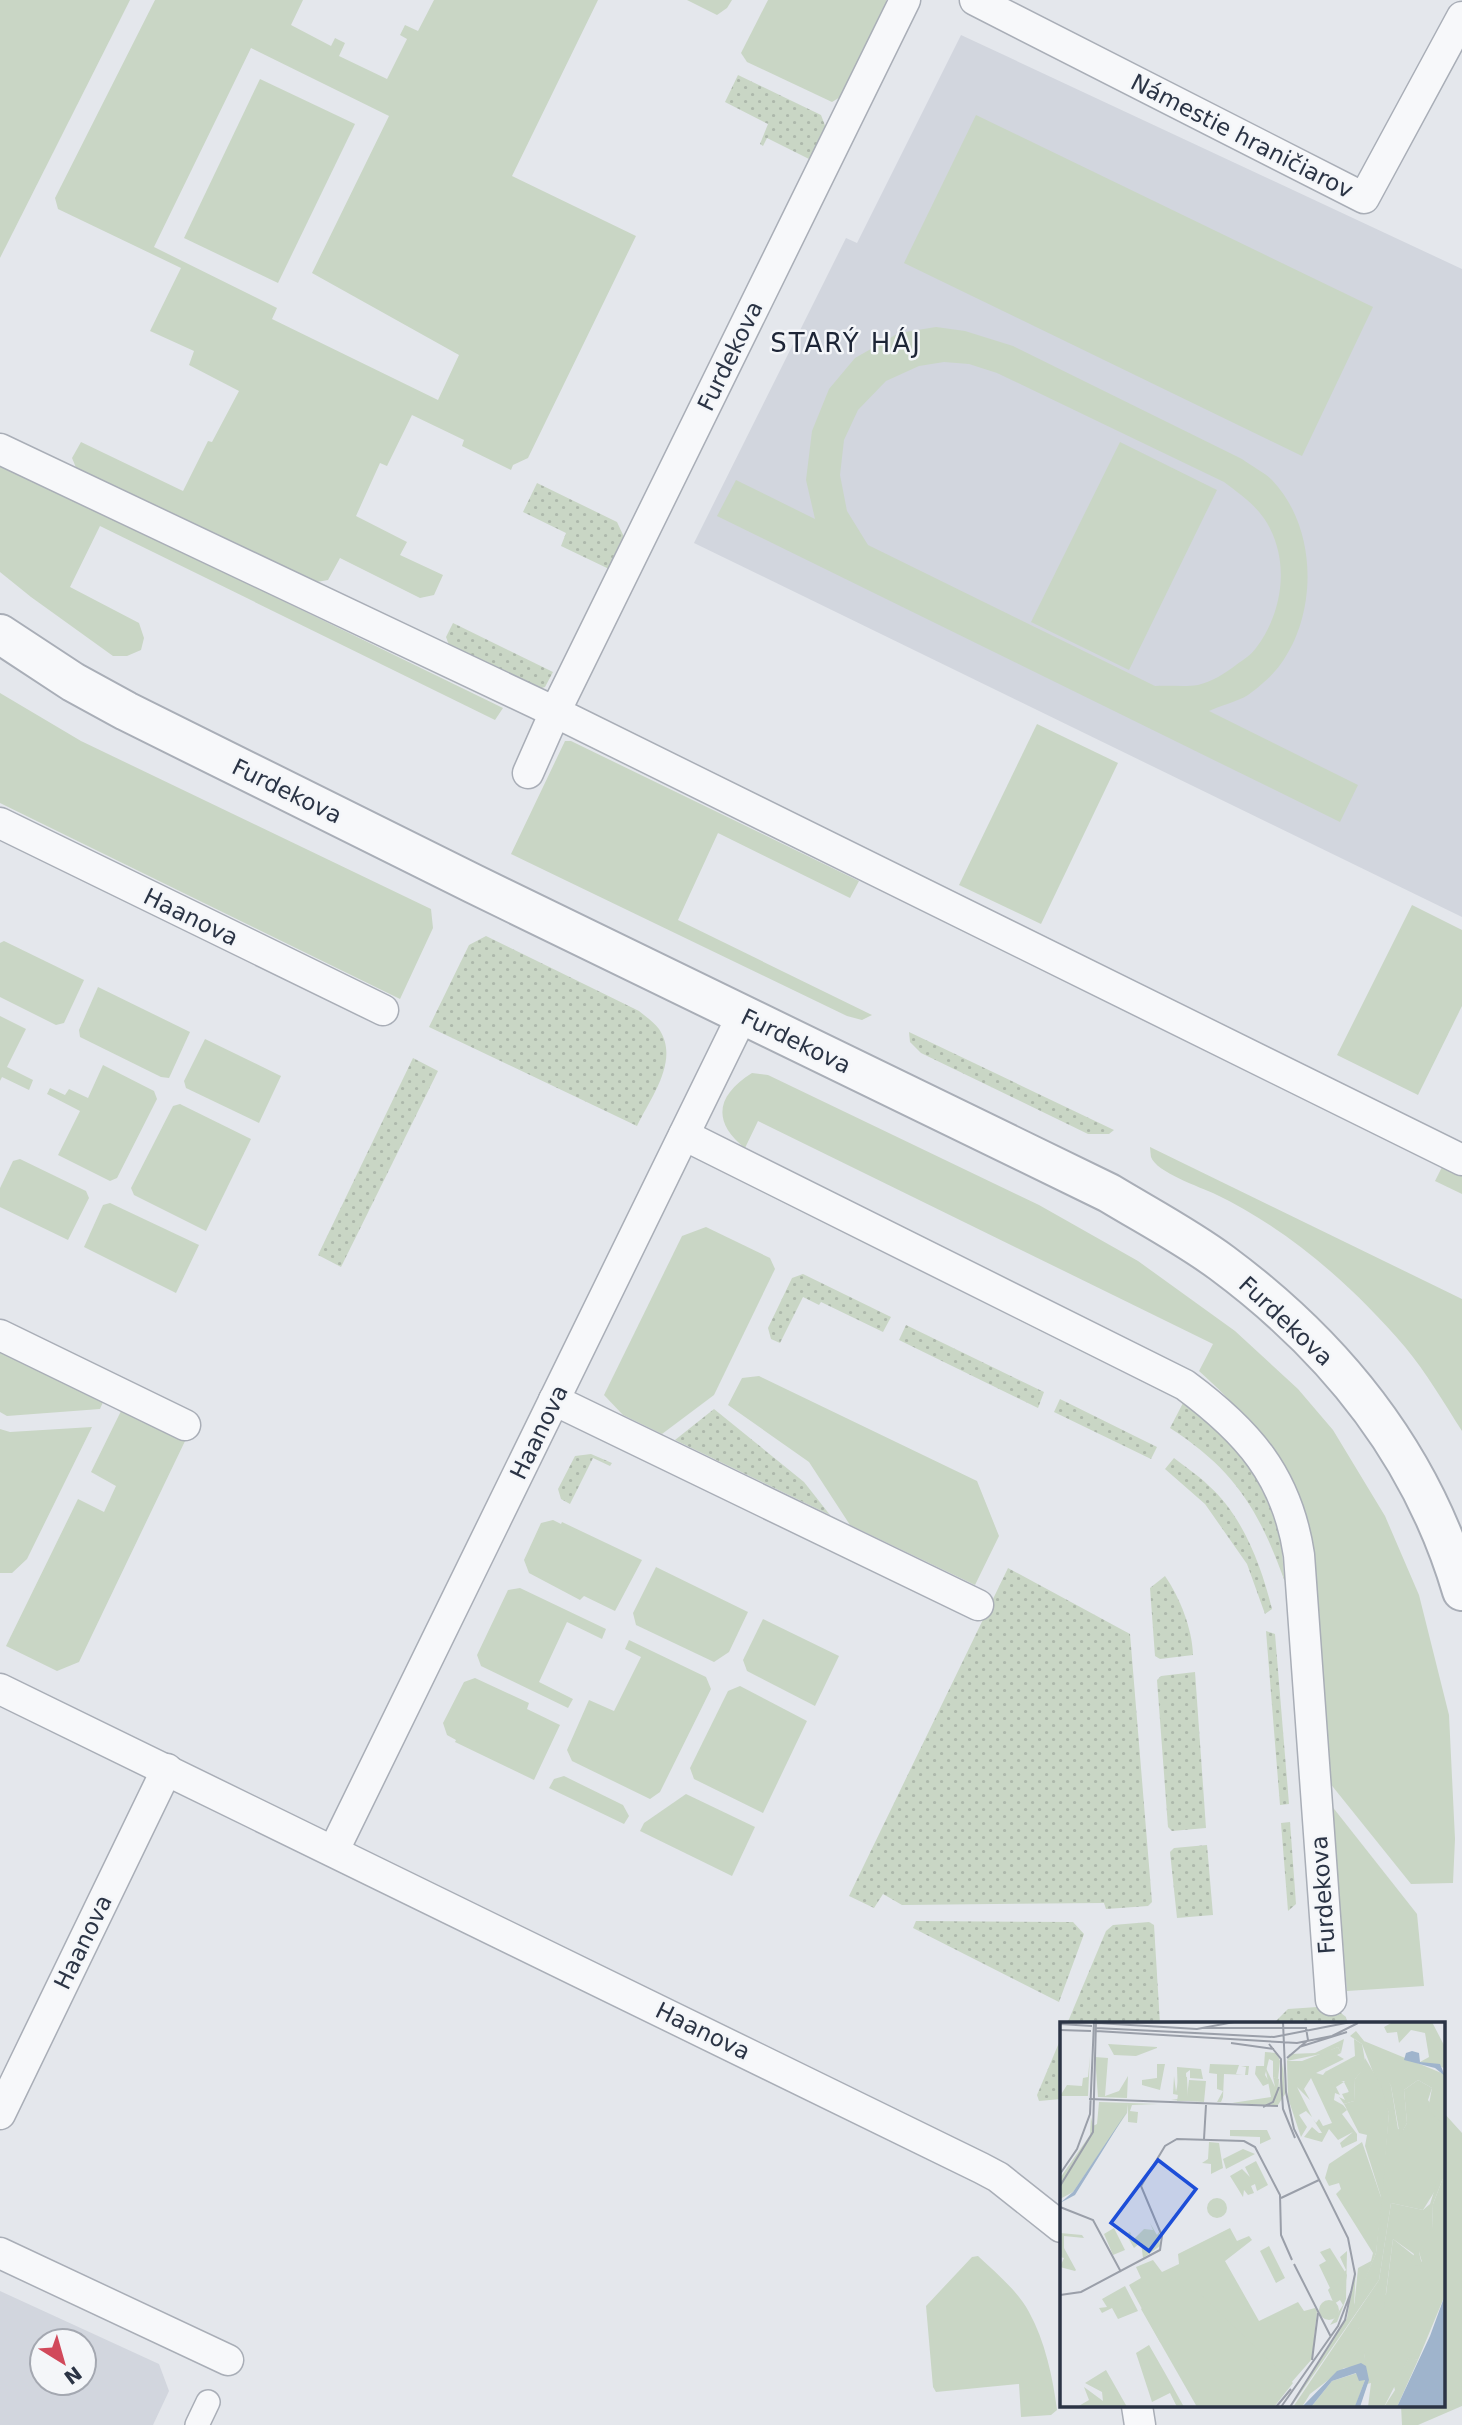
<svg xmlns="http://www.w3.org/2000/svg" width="1462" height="2425" font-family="'DejaVu Sans',sans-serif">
  <defs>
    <pattern id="grass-dots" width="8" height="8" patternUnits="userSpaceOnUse" patternTransform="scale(1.75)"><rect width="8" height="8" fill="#c9d6c5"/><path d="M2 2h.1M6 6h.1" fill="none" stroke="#adb8ab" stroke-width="1.8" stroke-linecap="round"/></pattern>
  </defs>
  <rect width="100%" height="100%" fill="#e4e7ec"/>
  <g fill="#d2d6de" fill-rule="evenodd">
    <polygon points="961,35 1462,269 1462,917 694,543 846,238 857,243"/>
    <path d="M 0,2291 L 159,2364 L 169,2391 L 153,2425 L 0,2425 ZM 42,2341 L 84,2341 L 84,2383 L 42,2383 Z"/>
  </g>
  <g fill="url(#grass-dots)">
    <polygon points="738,75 821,115 826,128 811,160 767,138 763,146 760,144 768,124 725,102"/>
    <polygon points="537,483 617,522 624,537 609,569 561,546 566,533 523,512"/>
    <polygon points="453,623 553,672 545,687 536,690 450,648 446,637"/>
    <path d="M 486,936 L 639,1011 C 646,1017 654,1022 659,1029 C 680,1060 651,1097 637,1126 L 429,1027 L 469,945 Z"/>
    <polygon points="909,1032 1114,1130 1109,1134 1088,1134 921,1053 910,1042"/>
    <polygon points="413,1058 438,1071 341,1267 318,1255"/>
    <polygon points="803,1274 891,1317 883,1332 821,1302 819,1305 803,1297 780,1343 771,1339 768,1328 792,1278"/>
    <polygon points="906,1325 1044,1392 1038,1408 899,1340"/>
    <polygon points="1060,1399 1157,1447 1151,1459 1054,1412"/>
    <path d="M 1183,1403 C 1192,1408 1203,1414 1211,1421 C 1244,1452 1272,1499 1281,1544 C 1283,1556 1283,1570 1285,1582 C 1259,1510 1235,1470 1170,1428 Z"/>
    <polygon points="714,1409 804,1482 830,1515 675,1440"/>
    <polygon points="591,1454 612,1463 610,1466 593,1458 570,1504 561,1499 558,1489 575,1456"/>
    <path d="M 1174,1458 C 1185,1467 1198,1475 1208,1485 C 1243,1516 1261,1565 1272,1609 L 1265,1614 L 1247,1564 L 1205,1504 L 1165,1469 Z"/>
    <polygon points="1008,1568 1130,1634 1152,1902 1148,1906 1106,1909 1104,1903 902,1905 883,1894 874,1908 849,1896"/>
    <path d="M 1165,1576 C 1180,1598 1192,1628 1193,1655 L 1160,1659 L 1155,1656 L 1150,1588 Z"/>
    <polygon points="1266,1631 1275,1634 1289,1804 1280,1805"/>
    <polygon points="1195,1672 1206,1828 1172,1831 1168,1827 1157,1680 1161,1676"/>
    <polygon points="1290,1822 1296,1904 1288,1911 1281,1823"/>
    <polygon points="1207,1845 1213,1915 1177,1918 1170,1852 1174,1848"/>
    <polygon points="916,1921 1073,1922 1084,1934 1059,2002 913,1928"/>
    <polygon points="1149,1922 1154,1925 1160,2024 1067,2024 1106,1931 1113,1925"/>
    <polygon points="1332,2006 1346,2017 1347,2024 1273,2024 1288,2009"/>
    <polygon points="1061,2038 1061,2099 1039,2101 1037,2095"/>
  </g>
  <g fill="#c9d6c5" fill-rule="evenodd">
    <polygon points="0,0 130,0 0,258"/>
    <path d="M 155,0 L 303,0 L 291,25 L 331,46 L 335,38 L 345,43 L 339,56 L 387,79 L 407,39 L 400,35 L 405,25 L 418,31 L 434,0 L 598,0 L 512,176 L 636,236 L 528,458 L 513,465 L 511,470 L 462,446 L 464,440 L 412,415 L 387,466 L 380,463 L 356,516 L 407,542 L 400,555 L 443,575 L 434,595 L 420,598 L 340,558 L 328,580 L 311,583 L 77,470 L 72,458 L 81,442 L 183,491 L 208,441 L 212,442 L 239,391 L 189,365 L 194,351 L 150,331 L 181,268 L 58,209 L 55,198 ZM 251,48 L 389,116 L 312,273 L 459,355 L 438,400 L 272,319 L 277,308 L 154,247 Z"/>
    <polygon points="687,0 732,0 727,8 717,15"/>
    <polygon points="768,0 886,0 886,4 842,96 832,102 747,62 741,53"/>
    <polygon points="260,79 355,124 278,283 184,238"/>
    <polygon points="976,115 1373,307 1302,456 904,263"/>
    <path d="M 936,327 L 965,331 L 1013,346 L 1242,459 C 1251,466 1264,472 1272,480 C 1318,528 1318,614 1280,665 C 1273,675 1258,688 1248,695 C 1237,702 1221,705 1209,711 L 1358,785 L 1340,822 L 717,516 L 736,480 L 815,519 L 806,480 L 812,431 L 829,389 L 855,358 L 899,333 ZM 944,362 L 969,364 L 997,373 L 1224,482 C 1240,494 1257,506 1267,523 C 1290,562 1283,612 1256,648 C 1251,655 1243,660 1236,665 C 1226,673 1211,682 1198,685 C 1185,687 1169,685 1155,686 L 868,545 L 847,511 L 840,475 L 844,440 L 858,410 L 886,381 L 919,366 Z"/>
    <polygon points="1120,442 1217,490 1129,670 1031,622"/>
    <polygon points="0,463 503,708 495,720 100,526 70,587 139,623 144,638 141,650 127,656 113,656 31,597 0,572"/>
    <polygon points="0,693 81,741 431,909 433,928 400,999 0,803"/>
    <polygon points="1037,724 1118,763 1041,924 959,885"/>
    <polygon points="565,741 571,741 859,881 850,898 718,833 678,920 872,1015 862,1020 847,1016 511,854"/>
    <polygon points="1412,905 1462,930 1462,1006 1418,1095 1337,1055"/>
    <polygon points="4,941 84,980 64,1023 56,1025 0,997 0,943"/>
    <polygon points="98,987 190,1032 169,1078 161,1077 80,1037 79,1030"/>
    <polygon points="0,1016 26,1029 7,1067 33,1080 29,1090 2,1077 0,1081"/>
    <polygon points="205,1039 281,1076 259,1123 186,1088 184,1081"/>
    <polygon points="103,1065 154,1091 157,1099 117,1178 110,1181 58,1155 80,1111 47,1094 50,1088 65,1095 69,1089 88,1098"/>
    <path d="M 752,1073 L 768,1075 L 1039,1205 L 1138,1261 L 1235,1331 L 1298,1389 L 1333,1430 L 1385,1516 L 1419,1595 L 1449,1715 L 1455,1839 L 1453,1883 L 1411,1884 L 1329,1782 L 1276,1456 C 1253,1424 1228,1397 1199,1371 L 1213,1344 L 758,1121 L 745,1148 C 711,1121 717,1095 752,1073 Z"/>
    <polygon points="180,1104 251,1139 206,1231 134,1195 131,1188 173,1106"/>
    <path d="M 1150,1147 L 1462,1299 L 1462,1431 C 1444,1403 1426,1372 1405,1347 C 1352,1285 1288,1229 1215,1194 C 1200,1187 1156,1172 1151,1157 C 1151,1157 1150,1148 1150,1147 Z"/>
    <polygon points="20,1159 86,1191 89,1198 68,1240 0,1207 0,1188 13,1161"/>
    <polygon points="1443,1165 1462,1174 1462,1194 1435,1181"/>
    <polygon points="110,1203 199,1245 176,1293 84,1247 103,1205"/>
    <polygon points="706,1227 770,1258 775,1269 714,1395 662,1434 623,1415 604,1395 682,1236"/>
    <polygon points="0,1349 104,1400 100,1409 7,1416 0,1412"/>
    <polygon points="759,1376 977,1481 999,1536 975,1585 850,1525 809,1462 728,1405 742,1378"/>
    <polygon points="122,1409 186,1439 79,1662 57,1671 6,1646 78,1499 104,1512 116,1486 91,1472"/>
    <polygon points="92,1427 27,1559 12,1573 0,1573 0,1429 10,1432"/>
    <polygon points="553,1520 561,1524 562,1522 642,1560 615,1611 584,1596 580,1600 529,1573 524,1560 541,1523"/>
    <polygon points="656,1567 748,1612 729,1652 714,1662 636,1625 633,1613"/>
    <polygon points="520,1588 606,1629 602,1639 567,1622 539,1682 573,1699 568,1708 481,1666 477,1655 508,1590"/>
    <polygon points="763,1619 839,1656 815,1706 747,1671 743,1660"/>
    <polygon points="629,1640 706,1677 711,1689 660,1792 650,1799 572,1761 567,1750 589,1700 614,1711 641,1657 625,1649"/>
    <polygon points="475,1678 529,1703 527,1709 560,1725 534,1780 455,1742 456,1740 447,1735 443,1723 464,1682"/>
    <polygon points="740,1686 807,1721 763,1813 694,1779 690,1768 728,1691"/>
    <polygon points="564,1776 623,1805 629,1816 624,1824 549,1788 554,1779"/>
    <polygon points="686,1794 755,1827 732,1876 640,1831 644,1823"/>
    <polygon points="1331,1805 1417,1914 1424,1986 1347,1991"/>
    <polygon points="1443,2112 1462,2133 1462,2406 1418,2425 1402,2425 1401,2406 1443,2406"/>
    <path d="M 978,2256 C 996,2273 1017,2290 1029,2312 C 1045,2341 1053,2378 1057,2410 L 1051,2415 L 1021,2417 L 1019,2384 L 936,2392 L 933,2387 L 926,2306 L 972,2257 Z"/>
  </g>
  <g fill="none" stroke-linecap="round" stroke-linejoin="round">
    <g stroke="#a9aeb7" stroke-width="26">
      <polyline id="pedestrian" points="197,2425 208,2402"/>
    </g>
    <g stroke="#a9aeb7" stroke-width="33">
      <g id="minor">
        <polyline points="975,0 1364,198 1462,17"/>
        <polyline points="0,449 555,712 1462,1160"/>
        <polyline points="528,773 555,712 905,0"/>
        <polyline points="0,823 383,1010"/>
        <path d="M 684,1135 L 1185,1385 C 1247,1431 1287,1475 1299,1555 L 1331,2000"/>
        <polyline points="0,1335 185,1425"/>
        <polyline points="554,1400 978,1605"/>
        <polyline points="0,1689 981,2168 998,2177 1061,2227"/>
        <polyline points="334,1850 743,1014"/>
        <polyline points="0,2114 167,1769"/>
        <polyline points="0,2253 228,2360"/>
        <polyline points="1137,2406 1140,2425"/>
      </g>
    </g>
    <g stroke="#a9aeb7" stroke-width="42">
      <path id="tertiary" d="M 0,634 L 73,682 L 126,711 L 474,884 L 1109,1193 C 1147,1216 1187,1237 1222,1263 C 1335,1347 1422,1455 1462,1591"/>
    </g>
    <use href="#pedestrian" stroke="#f7f8fa" stroke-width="23"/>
    <use href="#minor" stroke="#f7f8fa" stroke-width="30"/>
    <use href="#tertiary" stroke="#f7f8fa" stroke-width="38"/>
  </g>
  <g text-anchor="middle" stroke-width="5" stroke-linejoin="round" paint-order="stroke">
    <g font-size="23" fill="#2b3445" stroke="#f4f6f9">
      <text transform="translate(1242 136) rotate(27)" y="8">Námestie hraničiarov</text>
      <text transform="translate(730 356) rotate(-64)" y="8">Furdekova</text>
      <text transform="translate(287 791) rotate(26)" y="8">Furdekova</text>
      <text transform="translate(191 917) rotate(26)" y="8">Haanova</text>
      <text transform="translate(796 1041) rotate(26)" y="8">Furdekova</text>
      <text transform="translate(1286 1321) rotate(43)" y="8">Furdekova</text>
      <text transform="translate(539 1432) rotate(-64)" y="8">Haanova</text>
      <text transform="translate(1323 1895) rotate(-94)" y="8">Furdekova</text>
      <text transform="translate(83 1942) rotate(-64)" y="8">Haanova</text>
      <text transform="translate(703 2031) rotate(26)" y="8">Haanova</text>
    </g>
    <g font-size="26" letter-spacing="2" fill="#1d2536" stroke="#f4f6f9">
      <text x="846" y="352">STARÝ HÁJ</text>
    </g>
  </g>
  <g transform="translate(1060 2022)">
    <rect width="385" height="385" fill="#e4e7ec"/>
    <path d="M 296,9 L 320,39 L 331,64 L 338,107 L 343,108 L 347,101 L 344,68 L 358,58 L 372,66 L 368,78 L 385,105 L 385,273 L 358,338 L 349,336 L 324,385 L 308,385 L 311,361 L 307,362 L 304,331 L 298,330 L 298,307 L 326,272 L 333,217 L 362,240 L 359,230 L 366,203 L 372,207 L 373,182 L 383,156 L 363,188 L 331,181 L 319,258 L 231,385 L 287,296 L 296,246 L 294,283 L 316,231 L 329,91 L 302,22 L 290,14 ZM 278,25 L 281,31 L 277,33 L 284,37 L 256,51 L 263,53 L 268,46 L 265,50 L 276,60 L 287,60 L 290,65 L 292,71 L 284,82 L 279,75 L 285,78 L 282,72 L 289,70 L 284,60 L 276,65 L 280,73 L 275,71 L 274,78 L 283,83 L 287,88 L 282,92 L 297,112 L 297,119 L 282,126 L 280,121 L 293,110 L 278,118 L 269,107 L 262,120 L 244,115 L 252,105 L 259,111 L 262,111 L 253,97 L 256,101 L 259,97 L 263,104 L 272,101 L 251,56 L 244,67 L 250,78 L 237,65 L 252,95 L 246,89 L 239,93 L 247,105 L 241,115 L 228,76 L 227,39 L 242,39 ZM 30,34 L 28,74 L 0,74 L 7,63 L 22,64 L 23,56 L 28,55 ZM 35,35 L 48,36 L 45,74 L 59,69 L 68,54 L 67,76 L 38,75 ZM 223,41 L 225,72 L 218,83 L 209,84 L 214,78 L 206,83 L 172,81 L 211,75 L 205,44 L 215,65 L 213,55 L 219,57 L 218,72 ZM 150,42 L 179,43 L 176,52 L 185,53 L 186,45 L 181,44 L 189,44 L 188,53 L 164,52 L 163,75 L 161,80 L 157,80 L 163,69 L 157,67 L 157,52 L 149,51 ZM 117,45 L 141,47 L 143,57 L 130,56 L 130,48 L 126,51 L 127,75 L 129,58 L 146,59 L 144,80 L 111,78 L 118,77 ZM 39,80 L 98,82 L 72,83 L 70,89 L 78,90 L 77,101 L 68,100 L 68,82 L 67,91 L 13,170 L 0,177 L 0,156 L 30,113 L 31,95 L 33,104 L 37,102 ZM 170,108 L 207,108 L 211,117 L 200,122 L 200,115 L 170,114 ZM 149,120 L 159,121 L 163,146 L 151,152 L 151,142 L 142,141 L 148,137 ZM 0,211 L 22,213 L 24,216 L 4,214 L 4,226 L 16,248 L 15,249 L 0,245 L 4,236 L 0,235 Z" fill="#c9d6c5"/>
    <path d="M 333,0 L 372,0 L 385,25 L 385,46 L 360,40 L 369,35 L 365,11 L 351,8 L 339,21 L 337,10 L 327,11 L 324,5 ZM 284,17 L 281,31 L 278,25 L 271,28 L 275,36 L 266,39 L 261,32 L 227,39 L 229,32 L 255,31 ZM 294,17 L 302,22 L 306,44 L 295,57 L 294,79 L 284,82 L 290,66 L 284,59 L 272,63 L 265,50 L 295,34 ZM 304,19 L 384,52 L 385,105 L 368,87 L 372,66 L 358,58 L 344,68 L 347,101 L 340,114 L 331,64 ZM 48,22 L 97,25 L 97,26 L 76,34 L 54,33 ZM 205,30 L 217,31 L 220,39 L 218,57 L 213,55 L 213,39 L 209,37 L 205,53 L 210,61 L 203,64 L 195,52 L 196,44 L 204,44 ZM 302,120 L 322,178 L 316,231 L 294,286 L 298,246 L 311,239 L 313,231 L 276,172 L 281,167 L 279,161 L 269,164 L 265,156 L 269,142 ZM 379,154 L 383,156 L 373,182 L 372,208 L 366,204 L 365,226 L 359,230 L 362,243 L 355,244 L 351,240 L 354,232 L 333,217 L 324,286 L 298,307 L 298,329 L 304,330 L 306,344 L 284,346 L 250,372 L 242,385 L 233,385 L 319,258 L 331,181 L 363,188 L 370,182 ZM 170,206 L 177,219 L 189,214 L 192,218 L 165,239 L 199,299 L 238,280 L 244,289 L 255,286 L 257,289 L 252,337 L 223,370 L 100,320 L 69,263 L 81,256 L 76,245 L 93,238 L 102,250 L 119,242 L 118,232 ZM 287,229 L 286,277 L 277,300 L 270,303 L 283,283 L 280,278 L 274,282 L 268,268 L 286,248 L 280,235 ZM 89,323 L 105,351 L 124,385 L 117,385 L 110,371 L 92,380 L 76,331 ZM 349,335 L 358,338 L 337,385 L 324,385 L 335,368 L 332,357 L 338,356 ZM 46,348 L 67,385 L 17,385 L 29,378 L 24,365 L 43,379 L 42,370 L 25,361 ZM 297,351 L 305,358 L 295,385 L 251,385 L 272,359 Z" fill="#c9d6c5"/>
    <path d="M 305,36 L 321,63 L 329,91 L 322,178 L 305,124 L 307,113 L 299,111 L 284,82 L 294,79 L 295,57 L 305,44 ZM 97,42 L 105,42 L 100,68 L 82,63 L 82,58 L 97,56 ZM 114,54 L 116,70 L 119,54 L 127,55 L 128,79 L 117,79 L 118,73 L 113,72 ZM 183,127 L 195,132 L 166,147 L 163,137 ZM 196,139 L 208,163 L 197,169 L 195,162 L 191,164 L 194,171 L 188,173 L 184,168 L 183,175 L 170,154 L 182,147 L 190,155 L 185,145 ZM147 186a10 10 0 1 1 20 0a10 10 0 1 1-20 0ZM 90,201 L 97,213 L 99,210 L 100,224 L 83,236 L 81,220 L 74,226 L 66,212 L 70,210 L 73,218 L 84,207 L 93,208 ZM 54,206 L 65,228 L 53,233 L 44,212 ZM 209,224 L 225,256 L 216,261 L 200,229 ZM 270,226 L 287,253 L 286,258 L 270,266 L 259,243 L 266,239 L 260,230 ZM 114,254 L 127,269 L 138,270 L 233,361 L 214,385 L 137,385 L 81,287 ZM 65,264 L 78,289 L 58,297 L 52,286 L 42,291 L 39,286 L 47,285 L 42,277 ZM259 288a10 10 0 1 1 20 0a10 10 0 1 1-20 0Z" fill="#c9d6c5"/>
    <path d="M 352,29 L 359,31 L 360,40 L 380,42 L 385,54 L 375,46 L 344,38 L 346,31 ZM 66,91 L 15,173 L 0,181 L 13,170 ZM 385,273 L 385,385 L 337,385 L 370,314 ZM 301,341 L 306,344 L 309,358 L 300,385 L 295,384 L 305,358 L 299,359 L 296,351 L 272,359 L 251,385 L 242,385 L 277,349 Z" fill="#9fb4cc"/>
    <path fill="none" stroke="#9a9fa9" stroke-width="2" d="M 223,0 L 226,70 L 234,107 L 288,216 L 295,252 L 285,298 L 230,385M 37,1 L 137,7 L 174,0M 0,2 L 32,4M 36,6 L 214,15 L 291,0M 144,6 L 246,6 L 248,18 L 227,36M 0,8 L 31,9M 36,9 L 237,21 L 272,14 L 298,1M 171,21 L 214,27M 209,22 L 221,37 L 221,57M 239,25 L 287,10M 221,57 L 223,87 L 235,116M 29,77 L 218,84M 203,85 L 213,80 L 219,65M 144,117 L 146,83M 0,152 L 17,127 L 30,92 L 34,0M 0,164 L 33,110 L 36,0M 221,176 L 259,158M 0,185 L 33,198 L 61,250M 234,242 L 271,315M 0,273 L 21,270 L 100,228 L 102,214 L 81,164 L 105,124 L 117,117 L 184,119 L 195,125 L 220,173 L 221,213 L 232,238M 252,338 L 258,291M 216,385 L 231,367M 221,385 L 278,304 L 291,270"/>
    <path fill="#1d4ed8" fill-opacity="0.15" stroke="#1d4ed8" stroke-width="3.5" d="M 98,138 L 136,167 L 89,229 L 51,201 Z"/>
    <rect width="385" height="385" fill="none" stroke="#2b3445" stroke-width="3.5"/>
  </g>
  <g transform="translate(63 2362) rotate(143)"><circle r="33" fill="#f4f6f9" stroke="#a4a8b1" stroke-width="2"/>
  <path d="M0-5L12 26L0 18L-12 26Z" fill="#d1495b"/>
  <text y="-10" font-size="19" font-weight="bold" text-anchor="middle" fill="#2b3445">N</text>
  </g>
</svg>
